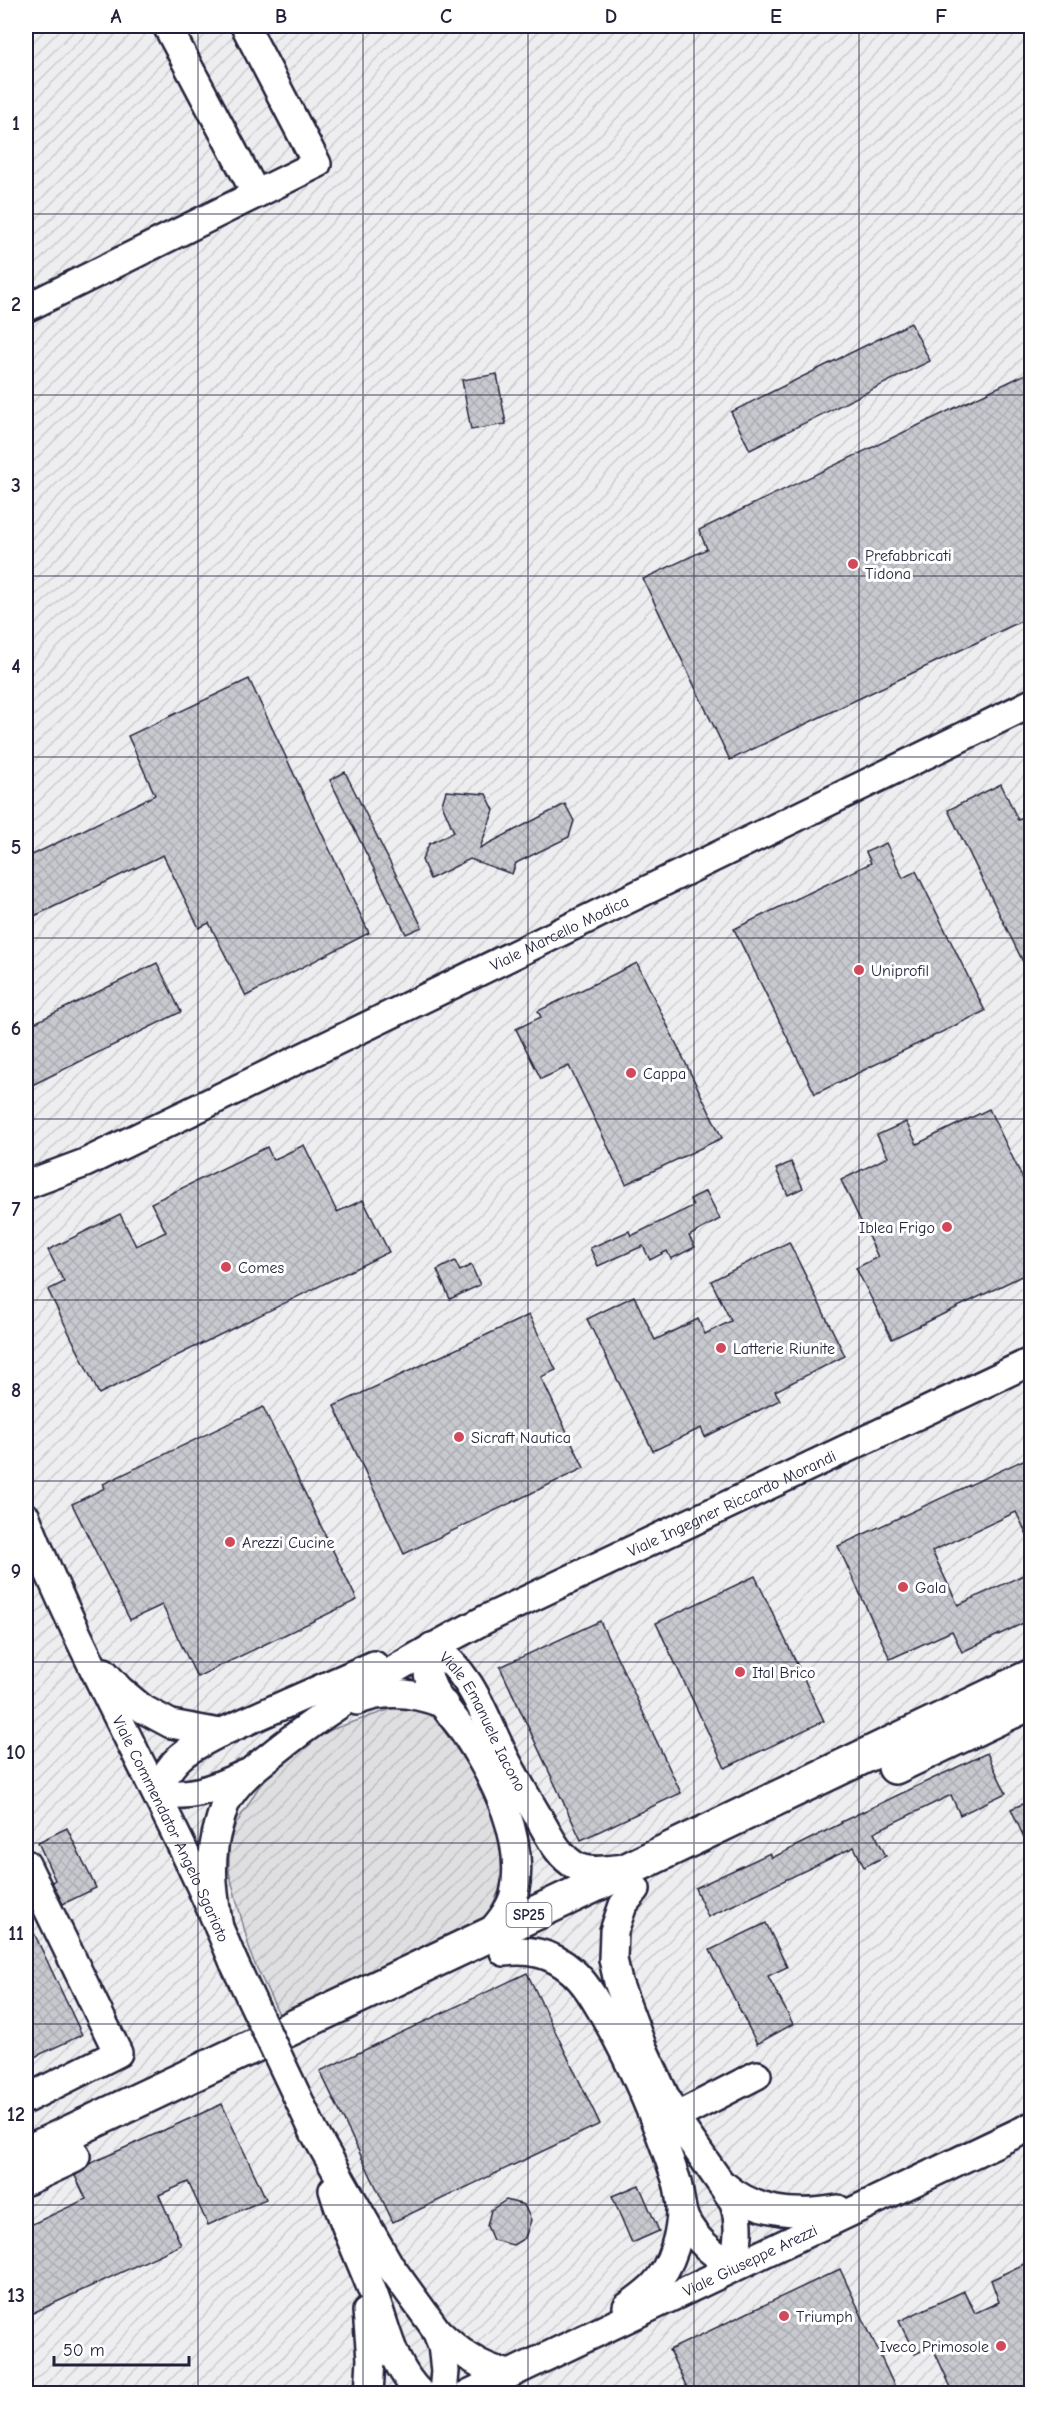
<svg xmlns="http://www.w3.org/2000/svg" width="1057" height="2419" font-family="'Comic Neue',sans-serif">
  <defs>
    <pattern id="industrial-furrows" width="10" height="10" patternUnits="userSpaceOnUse" patternTransform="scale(1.5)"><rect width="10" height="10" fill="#eeeef1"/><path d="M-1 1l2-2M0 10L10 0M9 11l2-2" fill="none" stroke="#ccccd0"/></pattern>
    <pattern id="garden-furrows" width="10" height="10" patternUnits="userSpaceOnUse" patternTransform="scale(1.5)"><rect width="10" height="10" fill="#dfdfe2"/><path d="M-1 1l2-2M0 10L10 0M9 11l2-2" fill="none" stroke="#bfbfc3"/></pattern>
    <pattern id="building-cross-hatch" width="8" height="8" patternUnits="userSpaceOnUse" patternTransform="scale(1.5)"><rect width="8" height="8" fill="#c8c8cf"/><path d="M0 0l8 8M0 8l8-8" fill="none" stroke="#acacb3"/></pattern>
  </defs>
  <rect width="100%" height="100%" fill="#fff"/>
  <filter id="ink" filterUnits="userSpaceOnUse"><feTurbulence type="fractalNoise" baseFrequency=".0167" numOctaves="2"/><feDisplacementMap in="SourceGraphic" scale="12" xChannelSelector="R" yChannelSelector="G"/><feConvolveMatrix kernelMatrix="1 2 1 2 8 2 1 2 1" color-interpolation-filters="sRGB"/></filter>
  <g filter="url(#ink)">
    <polygon fill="url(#industrial-furrows)" points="26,26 1020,26 1032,47 1031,2393 26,2394"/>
    <path fill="url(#garden-furrows)" stroke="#80808e" stroke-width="1.5" d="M 408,1707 L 428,1712 L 436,1719 C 465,1762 506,1813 504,1868 C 504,1884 494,1901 488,1915 L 279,2014 L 252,1958 L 229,1872 L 229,1844 L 235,1826 L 258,1788 L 274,1769 L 311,1740 L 333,1729 L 394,1708 Z"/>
    <g fill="url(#building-cross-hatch)" stroke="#22223b" stroke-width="1.5">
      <polygon points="911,323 930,361 750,450 731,412"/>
      <polygon points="1032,371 1032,616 730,760 643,579 707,549 699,530"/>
      <polygon points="497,374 506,424 471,430 462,380"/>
      <polygon points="249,679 369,933 246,996 209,923 199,928 163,855 26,920 26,858 155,795 128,736"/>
      <polygon points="345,772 422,927 406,934 330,780"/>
      <polygon points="1001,784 1018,820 1032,814 1032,980 948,810"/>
      <polygon points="446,791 486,794 494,810 480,848 565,804 574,821 569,837 516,863 512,874 470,859 430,879 422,860 429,844 454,832 442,804"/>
      <polygon points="886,843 903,878 916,871 985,1011 815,1094 734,929 871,863 866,852"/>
      <polygon points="157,963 181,1012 26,1088 26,1027"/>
      <polygon points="637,963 722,1138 626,1184 569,1066 541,1079 516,1029 541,1017 538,1011"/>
      <polygon points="989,1109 1027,1187 1032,1185 1032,1271 892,1339 856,1268 878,1257 841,1180 888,1157 877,1135 906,1122 917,1144"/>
      <polygon points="304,1145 337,1212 363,1200 389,1252 99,1394 48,1290 64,1282 48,1250 120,1214 136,1246 166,1232 151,1203 267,1147 273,1160"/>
      <polygon points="791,1162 803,1188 788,1195 776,1169"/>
      <polygon points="706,1191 720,1219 689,1236 695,1247 671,1259 667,1251 650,1260 643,1246 598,1266 590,1248 629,1231 631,1236 693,1206 690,1199"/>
      <polygon points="789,1242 845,1356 775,1391 780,1400 705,1437 701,1428 653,1451 587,1319 634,1296 655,1340 698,1319 705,1334 731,1321 711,1281"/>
      <polygon points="455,1261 460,1271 471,1265 480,1285 450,1299 437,1270"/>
      <polygon points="529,1315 556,1370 541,1377 584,1468 404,1554 334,1406"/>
      <polygon points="263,1407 357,1600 197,1677 162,1605 130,1620 72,1504 105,1488 103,1484"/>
      <polygon points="1032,1456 1032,1545 1016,1512 932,1551 958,1605 1032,1571 1032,1619 962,1652 952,1631 890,1659 838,1546"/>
      <polygon points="755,1576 824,1721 725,1768 656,1623"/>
      <polygon points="600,1621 681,1793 581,1840 500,1667"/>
      <polygon points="987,1753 1006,1793 960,1815 951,1795 874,1832 886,1856 864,1867 854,1847 708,1917 695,1888 770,1853 772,1858 842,1823 841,1822"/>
      <polygon points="1032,1800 1032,1855 1011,1809"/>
      <polygon points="67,1828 96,1888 63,1904 52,1882 55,1880 38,1842"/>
      <polygon points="26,1916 82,2035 30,2059 26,2050"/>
      <polygon points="766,1923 787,1967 768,1976 793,2024 757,2044 710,1950"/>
      <polygon points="527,1973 600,2124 393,2222 320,2071"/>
      <polygon points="222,2104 266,2199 208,2225 188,2182 159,2195 181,2245 26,2316 26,2227 86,2199 75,2176 89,2164"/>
      <polygon points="639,2185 659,2231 632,2243 612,2196"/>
      <polygon points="506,2200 524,2205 531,2220 525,2238 513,2245 493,2240 487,2226 491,2210"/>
      <polygon points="1032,2260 1032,2394 954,2394 932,2346 915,2354 899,2321 964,2291 975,2313 999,2302 991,2280"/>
      <polygon points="840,2269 898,2394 690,2394 669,2350"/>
    </g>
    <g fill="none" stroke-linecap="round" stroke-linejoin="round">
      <g stroke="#22223b" stroke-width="32">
        <g id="minor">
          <polyline points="167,26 256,194"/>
          <polyline points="26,308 317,164 245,26"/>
          <path id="s1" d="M 26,1185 L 85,1163 L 1032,703"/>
          <path id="s2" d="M 26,1517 C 86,1670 172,1811 234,1963"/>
          <path id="s3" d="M 432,1647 C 472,1672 484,1716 504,1756 C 515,1778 528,1799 540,1820 C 550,1837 558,1856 576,1866 C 590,1874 611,1869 626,1868"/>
          <path d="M 432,1647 C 430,1656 426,1669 429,1678 C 435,1700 455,1717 467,1736 C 496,1781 526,1840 514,1895 C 510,1910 499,1923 489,1934"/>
          <polyline points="104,1672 119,1689 143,1709 171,1724 220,1733 374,1665"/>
          <path d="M 357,1701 C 386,1688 416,1693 444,1704"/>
          <path d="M 220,1733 C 185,1751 173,1756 156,1793 C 194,1798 211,1789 245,1774"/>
          <polyline points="26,1864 118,2053 26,2099"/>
          <path id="s4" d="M 219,1928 C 213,1892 208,1860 219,1824 C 221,1817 223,1809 226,1802 C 238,1779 261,1763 281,1747 C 344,1697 414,1656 486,1619 L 1032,1361"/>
          <path d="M 504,1952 C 530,1949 552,1953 572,1971 C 586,1983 595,2000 604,2015 C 634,2067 657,2122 676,2179 C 680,2191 680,2207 685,2219 C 695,2240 714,2254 733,2267 C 738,2244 741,2225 734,2202 L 675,2118 L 642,2046 L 618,1982 L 613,1959 L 614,1931 L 623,1905 L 636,1889"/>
          <polyline points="660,2125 757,2075"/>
          <polyline points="314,2132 390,2266 435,2328 442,2345 445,2371 443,2394"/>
          <path d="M 725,2186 C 757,2214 798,2216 838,2209"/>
          <path d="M 333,2190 C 343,2224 359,2256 372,2290 C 387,2327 391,2365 421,2394"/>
          <path d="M 627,2307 C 636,2300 646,2293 653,2286 C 672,2267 682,2231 681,2205"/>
          <polyline points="367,2311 371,2359 369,2394"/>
          <path d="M 435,2329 C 458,2351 478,2367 509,2374"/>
          <path id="s5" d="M 468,2394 L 1032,2126"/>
        </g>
      </g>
      <g stroke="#22223b" stroke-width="38">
        <g id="major">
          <polyline points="895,1767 1032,1702"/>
          <polyline points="26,2153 631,1868 1032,1676"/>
          <polyline points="26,2178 73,2156"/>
        </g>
      </g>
      <use href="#minor" stroke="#fff" stroke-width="27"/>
      <use href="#major" stroke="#fff" stroke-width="33"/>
      <g stroke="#22223b" stroke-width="32" stroke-linecap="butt">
        <polyline id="minor-bridge" points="234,1963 314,2132"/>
      </g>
      <use href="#minor-bridge" stroke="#fff" stroke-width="27"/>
    </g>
  </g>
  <path fill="none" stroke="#22223b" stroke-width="1.5" stroke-opacity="0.55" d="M 198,26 L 198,2394M 363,26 L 363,2394M 528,26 L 528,2394M 694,26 L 694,2394M 859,26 L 859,2394M 26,214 L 1032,214M 26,395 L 1032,395M 26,576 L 1032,576M 26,757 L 1032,757M 26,938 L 1032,938M 26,1119 L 1032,1119M 26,1300 L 1032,1300M 26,1481 L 1032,1481M 26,1662 L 1032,1662M 26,1843 L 1032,1843M 26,2024 L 1032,2024M 26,2205 L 1032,2205"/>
  <g fill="#d1495b" stroke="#fff" stroke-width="2">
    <circle cx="853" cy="564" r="6"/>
    <circle cx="859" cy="970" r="6"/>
    <circle cx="631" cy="1073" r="6"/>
    <circle cx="947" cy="1227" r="6"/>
    <circle cx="226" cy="1267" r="6"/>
    <circle cx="721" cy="1348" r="6"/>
    <circle cx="459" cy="1437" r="6"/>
    <circle cx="230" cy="1542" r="6"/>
    <circle cx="903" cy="1587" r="6"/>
    <circle cx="740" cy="1672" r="6"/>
    <circle cx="784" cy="2316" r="6"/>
    <circle cx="1001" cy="2346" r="6"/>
  </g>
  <g text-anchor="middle" stroke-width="6" stroke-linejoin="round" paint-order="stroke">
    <rect fill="#fff" stroke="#646476" stroke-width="1.5" x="506.5" y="1903" width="45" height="24" rx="4.5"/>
    <g font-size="15" font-weight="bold" fill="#22223b">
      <text x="529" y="1920">SP25</text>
    </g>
    <g font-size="16" fill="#22223b" stroke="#fff" text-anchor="start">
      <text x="865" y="561">Prefabbricati<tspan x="865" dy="18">Tidona</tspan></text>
      <text x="871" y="976">Uniprofil</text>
      <text x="643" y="1079">Cappa</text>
      <text x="935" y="1233" text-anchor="end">Iblea Frigo</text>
      <text x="238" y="1273">Comes</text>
      <text x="733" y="1354">Latterie Riunite</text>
      <text x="471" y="1443">Sicraft Nautica</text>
      <text x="242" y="1548">Arezzi Cucine</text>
      <text x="915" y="1593">Gala</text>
      <text x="752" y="1678">Ital Brico</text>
      <text x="796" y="2322">Triumph</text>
      <text x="989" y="2352" text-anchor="end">Iveco Primosole</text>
    </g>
    <g font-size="16" fill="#22223b" stroke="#fff">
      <text dy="6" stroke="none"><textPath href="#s1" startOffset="590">Viale Marcello Modica</textPath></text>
      <text dy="6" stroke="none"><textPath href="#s4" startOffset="720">Viale Ingegner Riccardo Morandi</textPath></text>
      <text dy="6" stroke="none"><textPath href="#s3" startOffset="92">Viale Emanuele Iacono</textPath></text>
      <text dy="6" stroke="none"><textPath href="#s2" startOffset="344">Viale Commendator Angelo Sgarioto</textPath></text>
      <text dy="6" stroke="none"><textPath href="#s5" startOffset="312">Viale Giuseppe Arezzi</textPath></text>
    </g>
  </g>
  <rect width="1057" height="2419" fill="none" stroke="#fff" stroke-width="66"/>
  <path d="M54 2356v9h135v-9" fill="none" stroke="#22223b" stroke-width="3"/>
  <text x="63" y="2356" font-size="18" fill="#22223b" stroke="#ffffff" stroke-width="4.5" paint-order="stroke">50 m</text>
  <rect x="33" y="33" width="991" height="2353" fill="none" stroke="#22223b" stroke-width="2"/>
  <g font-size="20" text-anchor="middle" font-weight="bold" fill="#22223b">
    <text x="116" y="23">A</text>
    <text x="281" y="23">B</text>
    <text x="446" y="23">C</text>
    <text x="611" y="23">D</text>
    <text x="776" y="23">E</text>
    <text x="941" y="23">F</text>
    <text x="16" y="130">1</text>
    <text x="16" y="311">2</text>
    <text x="16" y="492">3</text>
    <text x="16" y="673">4</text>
    <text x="16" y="854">5</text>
    <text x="16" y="1035">6</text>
    <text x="16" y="1216">7</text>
    <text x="16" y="1397">8</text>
    <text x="16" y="1578">9</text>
    <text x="16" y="1759">10</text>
    <text x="16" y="1940">11</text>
    <text x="16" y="2121">12</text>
    <text x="16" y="2302">13</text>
  </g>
</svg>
